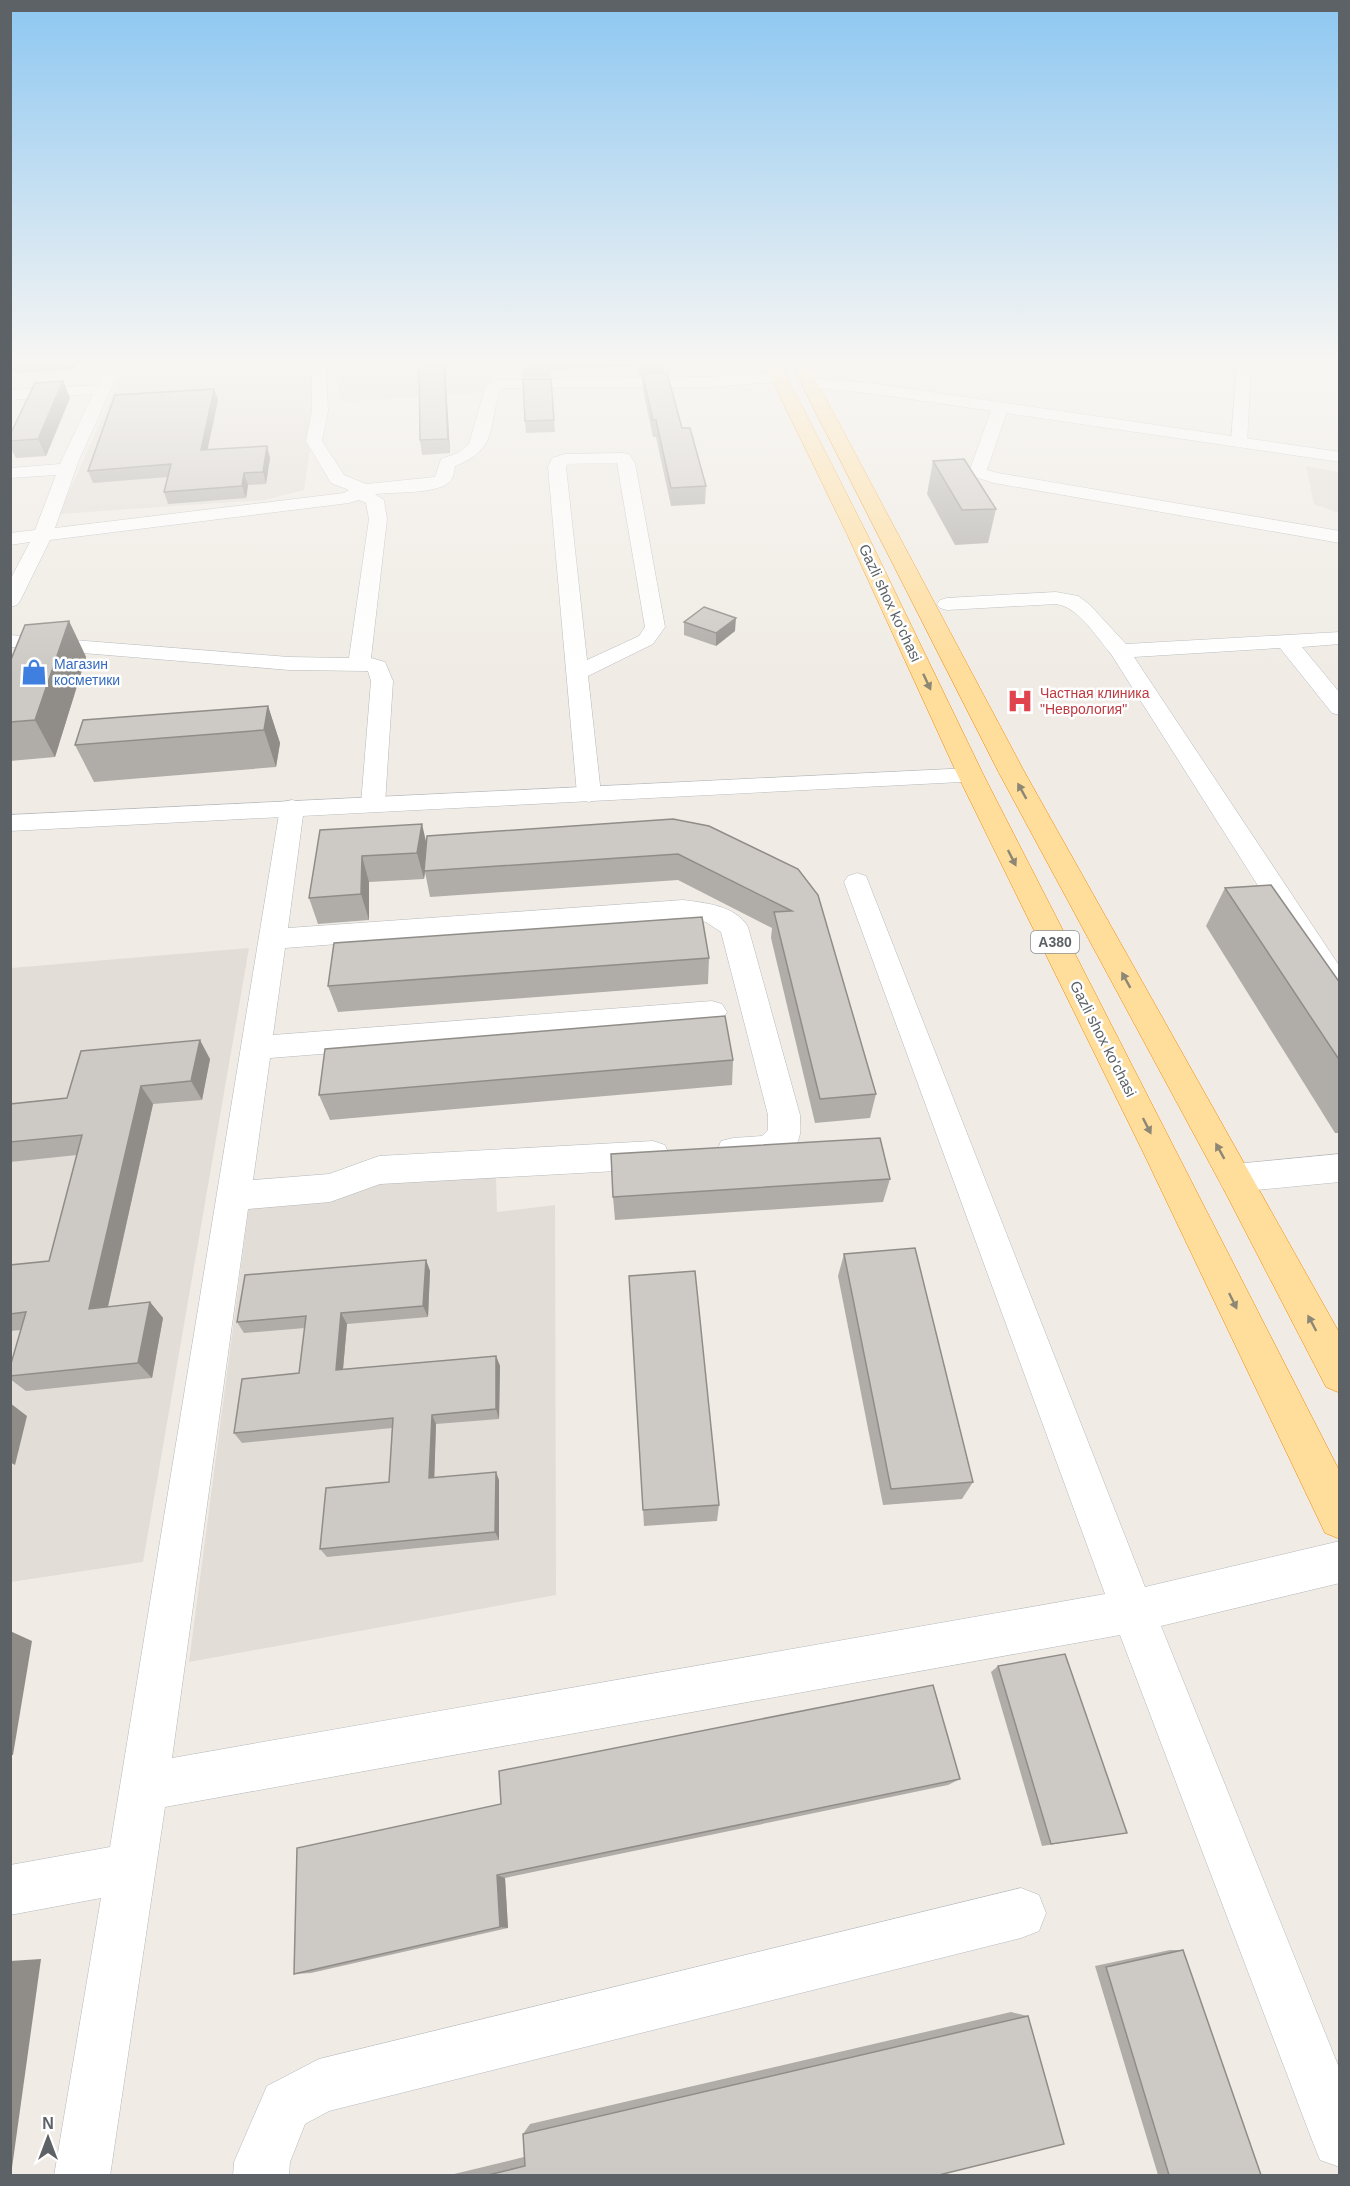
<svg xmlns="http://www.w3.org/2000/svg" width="1350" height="2186" font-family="Helvetica,sans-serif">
  <rect width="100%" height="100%" fill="#f0ece5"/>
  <g fill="#e2ddd6">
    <polygon points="126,365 323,365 304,490 264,500 59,514"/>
    <polygon points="337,365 490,365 487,392 340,402"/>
    <polygon points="1306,466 1339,472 1339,513 1314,504"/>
    <polygon points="249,948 143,1562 11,1582 11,968"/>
    <polygon points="496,1177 497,1212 555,1205 556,1595 189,1662 249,1206 376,1184"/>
  </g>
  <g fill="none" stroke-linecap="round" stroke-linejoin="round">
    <g stroke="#b5b8bc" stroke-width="1">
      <g id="minor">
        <path d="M 108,365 L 122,365 L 79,460 L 55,528 L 344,493 L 349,490 L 331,483 L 306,441 L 312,411 L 312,365 L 326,365 L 328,411 L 322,441 L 344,475 L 366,484 L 435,477 L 441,459 L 458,453 L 469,444 L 486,385 L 494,380 L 707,377 L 779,372 L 787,377 L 779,382 L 707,387 L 501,388 C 487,425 500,449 455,466 C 454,472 454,479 448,483 C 435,494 393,492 375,494 L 384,500 L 387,519 L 371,658 L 385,662 L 393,681 L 385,804 L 382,809 L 373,812 L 364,809 L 361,804 L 371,681 L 368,671 L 289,670 L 10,647 L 10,635 L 289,657 L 349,658 L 369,519 L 366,503 L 359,500 L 349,503 L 50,540 L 20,601 L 17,605 L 10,607 L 10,580 L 30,542 L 10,545 L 10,533 L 35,530 L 56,475 L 10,478 L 10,468 L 60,464 L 93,394 L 10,400 L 10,390 L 98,385 Z"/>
        <polygon points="1237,365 1251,365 1247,443 1239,448 1231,443"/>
        <polygon points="1000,403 1008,408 987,470 998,473 1340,531 1340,543 994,483 972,476 969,472 992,408"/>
        <path d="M 623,453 L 629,454 L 635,463 L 665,627 L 653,644 L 588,676 L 601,794 L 598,799 L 589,802 L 580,799 L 577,794 L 548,467 L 552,458 L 565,454 ZM 617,463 L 645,627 L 639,636 L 587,660 L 566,467 L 568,464 Z"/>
        <path d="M 1056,592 L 1078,596 L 1089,604 L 1126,644 L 1340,632 L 1340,644 L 1302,647 L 1340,693 L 1340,715 L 1332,713 L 1280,648 L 1134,657 L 1340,967 L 1340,1001 L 1330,999 L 1111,654 C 1097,638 1079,607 1056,604 L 947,610 L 940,608 L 937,604 L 940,600 L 947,598 Z"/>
        <path d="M 292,800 L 301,802 L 304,808 L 288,928 L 683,900 C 705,903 735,905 748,927 L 800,1115 C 800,1121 801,1129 800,1134 C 794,1167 745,1169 721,1161 L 717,1151 L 721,1141 L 733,1138 L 762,1136 L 768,1130 L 768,1115 L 721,932 L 706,922 L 683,918 L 285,948 L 273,1035 L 712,1001 L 722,1004 L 727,1012 L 722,1020 L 712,1023 L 270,1058 L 253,1180 L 329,1174 L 379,1156 L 653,1141 L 665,1145 L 669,1155 L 665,1165 L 653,1169 L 380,1184 L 330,1202 L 248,1209 L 172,1758 L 1105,1594 L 844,882 L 848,876 L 857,873 L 866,876 L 1145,1587 L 1340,1541 L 1340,1583 L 1161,1626 L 1340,2070 L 1340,2167 L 1320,2160 L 1312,2140 L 1120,1635 L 165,1807 L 110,2176 L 54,2176 L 101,1898 L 10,1915 L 10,1865 L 110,1847 L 280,808 L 283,802 Z"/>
        <polygon points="1340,1154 1340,1182 1235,1192 1223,1188 1218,1178 1223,1168 1235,1164"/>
        <polygon points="1021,1888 1039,1895 1046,1913 1039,1931 1021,1938 329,2111 305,2124 290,2162 289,2176 233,2176 234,2162 267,2086 319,2059"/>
      </g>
    </g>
    <g stroke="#b5b8bc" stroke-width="1">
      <g id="tertiary">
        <polygon points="809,378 876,384 1340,452 1340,462 876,394 803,386 801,383 803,380"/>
        <polygon points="971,768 980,771 984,776 980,781 10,831 10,815"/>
      </g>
    </g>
    <g stroke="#f48900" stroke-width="1">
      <g id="trunk">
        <polygon points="765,365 781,365 867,534 984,776 1340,1472 1340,1539 1325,1533 1144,1154 958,776 847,534"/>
        <polygon points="792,365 808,365 1025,773 1340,1334 1340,1393 1326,1387 1223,1188 999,773"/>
      </g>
    </g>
    <use href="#minor" fill="#fff" fill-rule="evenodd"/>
    <use href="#tertiary" fill="#fff" fill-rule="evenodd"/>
    <use href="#trunk" fill="#ffdd9b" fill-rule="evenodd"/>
  </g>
  <g fill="#b0ada9">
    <polygon points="10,365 76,365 73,370 10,373"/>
    <polygon points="379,365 413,365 380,367"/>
    <polygon points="419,365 445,365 450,453 422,455 420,440"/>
    <polygon points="522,365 665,365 663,365 664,373 682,428 706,486 705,504 671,506 656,437 653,437 643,390 642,376 640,376 637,366 550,370 550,377 523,377"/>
    <polygon points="551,379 555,432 526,433 525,421"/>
    <polygon points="63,381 70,398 46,456 16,458 10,447 10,435"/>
    <polygon points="214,389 218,400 207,450 267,446 270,458 266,484 248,485 246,498 168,504 164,492 168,477 93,483 88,471"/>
    <polygon points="933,461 996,509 988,543 955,545 927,494"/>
    <polygon points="69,621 86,657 55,757 10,761 10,662"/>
    <polygon points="684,622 735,631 716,646 684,635"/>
    <polygon points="268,706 280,743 276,767 94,782 75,745"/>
    <polygon points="673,819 798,869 876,1094 870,1118 815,1123 771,938 772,928 678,880 430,897 425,872 424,879 369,882 369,920 318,924 309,898 320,830 426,841"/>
    <polygon points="1225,888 1340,983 1340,1133 1335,1133 1206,926"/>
    <polygon points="709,958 708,984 338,1012 328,986"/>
    <polygon points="210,1059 202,1100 153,1104 108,1307 150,1302 163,1318 152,1378 26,1391 10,1379 10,1367 21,1330 10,1331 10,1265 49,1261 77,1155 10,1162 10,1104 67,1098"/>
    <polygon points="733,1060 732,1085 330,1120 319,1095"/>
    <polygon points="890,1179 883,1202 615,1220 613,1197"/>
    <polygon points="844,1254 973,1482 962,1499 883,1505 838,1276"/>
    <polygon points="426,1260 430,1271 428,1317 347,1324 343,1369 496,1356 500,1366 499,1419 436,1424 434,1478 499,1480 499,1540 327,1557 320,1549 389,1482 392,1428 242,1443 234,1433 299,1373 305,1328 244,1333 237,1322"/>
    <polygon points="629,1276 719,1505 717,1521 644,1526"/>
    <polygon points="998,1666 1127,1833 1042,1846 991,1672"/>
    <polygon points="960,1779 948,1785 505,1878 508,1928 311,1973 294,1974 297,1848"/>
    <polygon points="1170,1950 1183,1950 1261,2175 1158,2175 1095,1966"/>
    <polygon points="1011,2012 1028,2016 939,2175 450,2175 524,2157 523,2134 530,2124"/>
  </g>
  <g fill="#908d89">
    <polygon points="71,365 76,365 73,370"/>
    <polygon points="444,365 445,365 450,453 448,439"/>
    <polygon points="63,381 70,398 46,456 38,439"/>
    <polygon points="214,389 218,400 205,462 201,450"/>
    <polygon points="267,446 270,458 266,484 263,472"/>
    <polygon points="244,473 248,485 246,498 242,486"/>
    <polygon points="736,618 735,631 716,646 716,633"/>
    <polygon points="69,621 86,657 55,757 35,720"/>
    <polygon points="268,706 280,743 276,767 264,730"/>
    <polygon points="422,824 428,850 424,879 417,853"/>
    <polygon points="362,856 369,882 369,920 361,894"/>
    <polygon points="200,1040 210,1059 202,1100 191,1081"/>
    <polygon points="141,1086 153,1104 104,1324 89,1309"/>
    <polygon points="426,1260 430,1271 428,1317 423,1306"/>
    <polygon points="150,1302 163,1318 152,1378 138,1363"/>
    <polygon points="341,1313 347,1324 342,1380 336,1370"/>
    <polygon points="496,1356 500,1366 499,1419 496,1409"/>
    <polygon points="10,1403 27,1416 15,1465 10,1462"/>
    <polygon points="432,1415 436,1424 434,1487 429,1478"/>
    <polygon points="496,1472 499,1480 499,1540 495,1532"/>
    <polygon points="10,1631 32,1641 13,1755 10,1755"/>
    <polygon points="497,1875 505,1878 508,1928 500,1927"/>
    <polygon points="41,1959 11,2175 10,2175 10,1961"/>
  </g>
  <g fill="#cdc9c4" stroke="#908d89" stroke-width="1.5">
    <polygon points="419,365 444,365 448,439 420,440"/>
    <polygon points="642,373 667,373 682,428 690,428 706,486 671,488 656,420 653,420"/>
    <polygon points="523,379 551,379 554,420 525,421"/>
    <polygon points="63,381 38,439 10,441 10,435 35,383"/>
    <polygon points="214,389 201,450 267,446 263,472 244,473 242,486 164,492 171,464 88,471 115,395"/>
    <polygon points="964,459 996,509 962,510 933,461"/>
    <polygon points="704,607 736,618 716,633 684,622"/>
    <polygon points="69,621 35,720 10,722 10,662 25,625"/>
    <polygon points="268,706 264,730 75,745 83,720"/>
    <polygon points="673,819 709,826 798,869 818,895 876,1094 820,1099 774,912 792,911 678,854 424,871 427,836"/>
    <polygon points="422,824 417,853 362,856 361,894 309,898 320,830"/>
    <polygon points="1271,885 1340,983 1340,1061 1225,888"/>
    <polygon points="702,917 709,958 328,986 334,943"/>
    <polygon points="725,1016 733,1060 319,1095 325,1049"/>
    <polygon points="200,1040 191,1081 141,1086 89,1309 150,1302 138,1363 10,1376 10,1367 26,1312 10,1314 10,1265 49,1261 82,1135 10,1142 10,1104 67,1098 81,1051"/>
    <polygon points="880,1138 890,1179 613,1197 611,1154"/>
    <polygon points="915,1248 973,1482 891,1489 844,1254"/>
    <polygon points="426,1260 423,1306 341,1313 336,1370 496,1356 496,1409 432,1415 429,1478 496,1472 495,1532 320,1549 326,1488 389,1482 393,1418 234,1433 242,1379 299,1373 306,1316 237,1322 245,1275"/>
    <polygon points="695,1271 719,1505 643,1510 629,1276"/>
    <polygon points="1065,1654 1127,1833 1051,1844 998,1666"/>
    <polygon points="933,1685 960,1779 497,1875 500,1927 294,1974 297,1848 501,1804 499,1771"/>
    <polygon points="1183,1950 1261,2175 1169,2175 1106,1967"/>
    <polygon points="1028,2016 1064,2144 939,2175 488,2175 525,2166 523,2134"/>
  </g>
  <defs><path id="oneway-solid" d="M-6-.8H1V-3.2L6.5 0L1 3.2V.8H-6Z" transform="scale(1.5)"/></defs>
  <g fill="#8d8776">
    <use href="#oneway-solid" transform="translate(927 682) rotate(65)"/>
    <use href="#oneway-solid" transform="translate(1022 791) rotate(-119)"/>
    <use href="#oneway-solid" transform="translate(1012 858) rotate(63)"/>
    <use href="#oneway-solid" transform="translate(1126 980) rotate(-119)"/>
    <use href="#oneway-solid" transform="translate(1147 1126) rotate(63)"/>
    <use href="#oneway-solid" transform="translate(1220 1151) rotate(-119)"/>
    <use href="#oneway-solid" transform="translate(1233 1301) rotate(64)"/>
    <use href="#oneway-solid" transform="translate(1312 1323) rotate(-118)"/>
  </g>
  <linearGradient id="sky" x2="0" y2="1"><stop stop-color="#8dc7f1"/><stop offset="0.54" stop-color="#f8f6f3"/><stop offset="1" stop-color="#f8f6f3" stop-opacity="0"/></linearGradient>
  <rect width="1350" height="671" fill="url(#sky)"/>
  <defs>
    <g id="shop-bare" transform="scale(2.07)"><path d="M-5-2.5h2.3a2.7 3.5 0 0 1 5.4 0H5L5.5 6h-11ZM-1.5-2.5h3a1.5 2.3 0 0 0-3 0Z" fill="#3f7fe0" stroke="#fff" stroke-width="2.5" paint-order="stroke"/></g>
    <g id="hospital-bare" transform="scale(2.07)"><path d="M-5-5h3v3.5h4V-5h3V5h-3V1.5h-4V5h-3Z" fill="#e0444e" stroke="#fff" stroke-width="2.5" paint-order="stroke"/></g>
  </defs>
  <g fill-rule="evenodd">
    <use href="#shop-bare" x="34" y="672"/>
    <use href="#hospital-bare" x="1020" y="701"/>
  </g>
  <g text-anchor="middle" stroke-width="5" stroke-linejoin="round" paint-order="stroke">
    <g font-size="14" fill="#366cbe" stroke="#fff" text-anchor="start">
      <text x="54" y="669">Магазин<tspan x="54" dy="16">косметики</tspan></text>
    </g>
    <g font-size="14" fill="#be3a42" stroke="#fff" text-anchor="start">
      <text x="1040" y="698">Частная клиника<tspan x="1040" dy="16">"Неврология"</tspan></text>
    </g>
    <rect fill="#fff" stroke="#8d9194" stroke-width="1.5" x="1031" y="931" width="48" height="22" rx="4.5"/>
    <g font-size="14" font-weight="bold" fill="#5c6266">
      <text x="1055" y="947">A380</text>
    </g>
    <g font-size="15" fill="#5c6266" stroke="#fff">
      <text transform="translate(890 603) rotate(65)" y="5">Gazli shox ko'chasi</text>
      <text transform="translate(1103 1039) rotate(63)" y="5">Gazli shox ko'chasi</text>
    </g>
  </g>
  <rect width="1350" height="2186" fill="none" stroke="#5c6266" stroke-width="24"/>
  <g transform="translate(48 2138)" stroke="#ffffff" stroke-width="4.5" paint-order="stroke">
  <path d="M0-4.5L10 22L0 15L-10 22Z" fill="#5c6266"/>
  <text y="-9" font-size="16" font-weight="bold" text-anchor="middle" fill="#5c6266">N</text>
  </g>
</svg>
